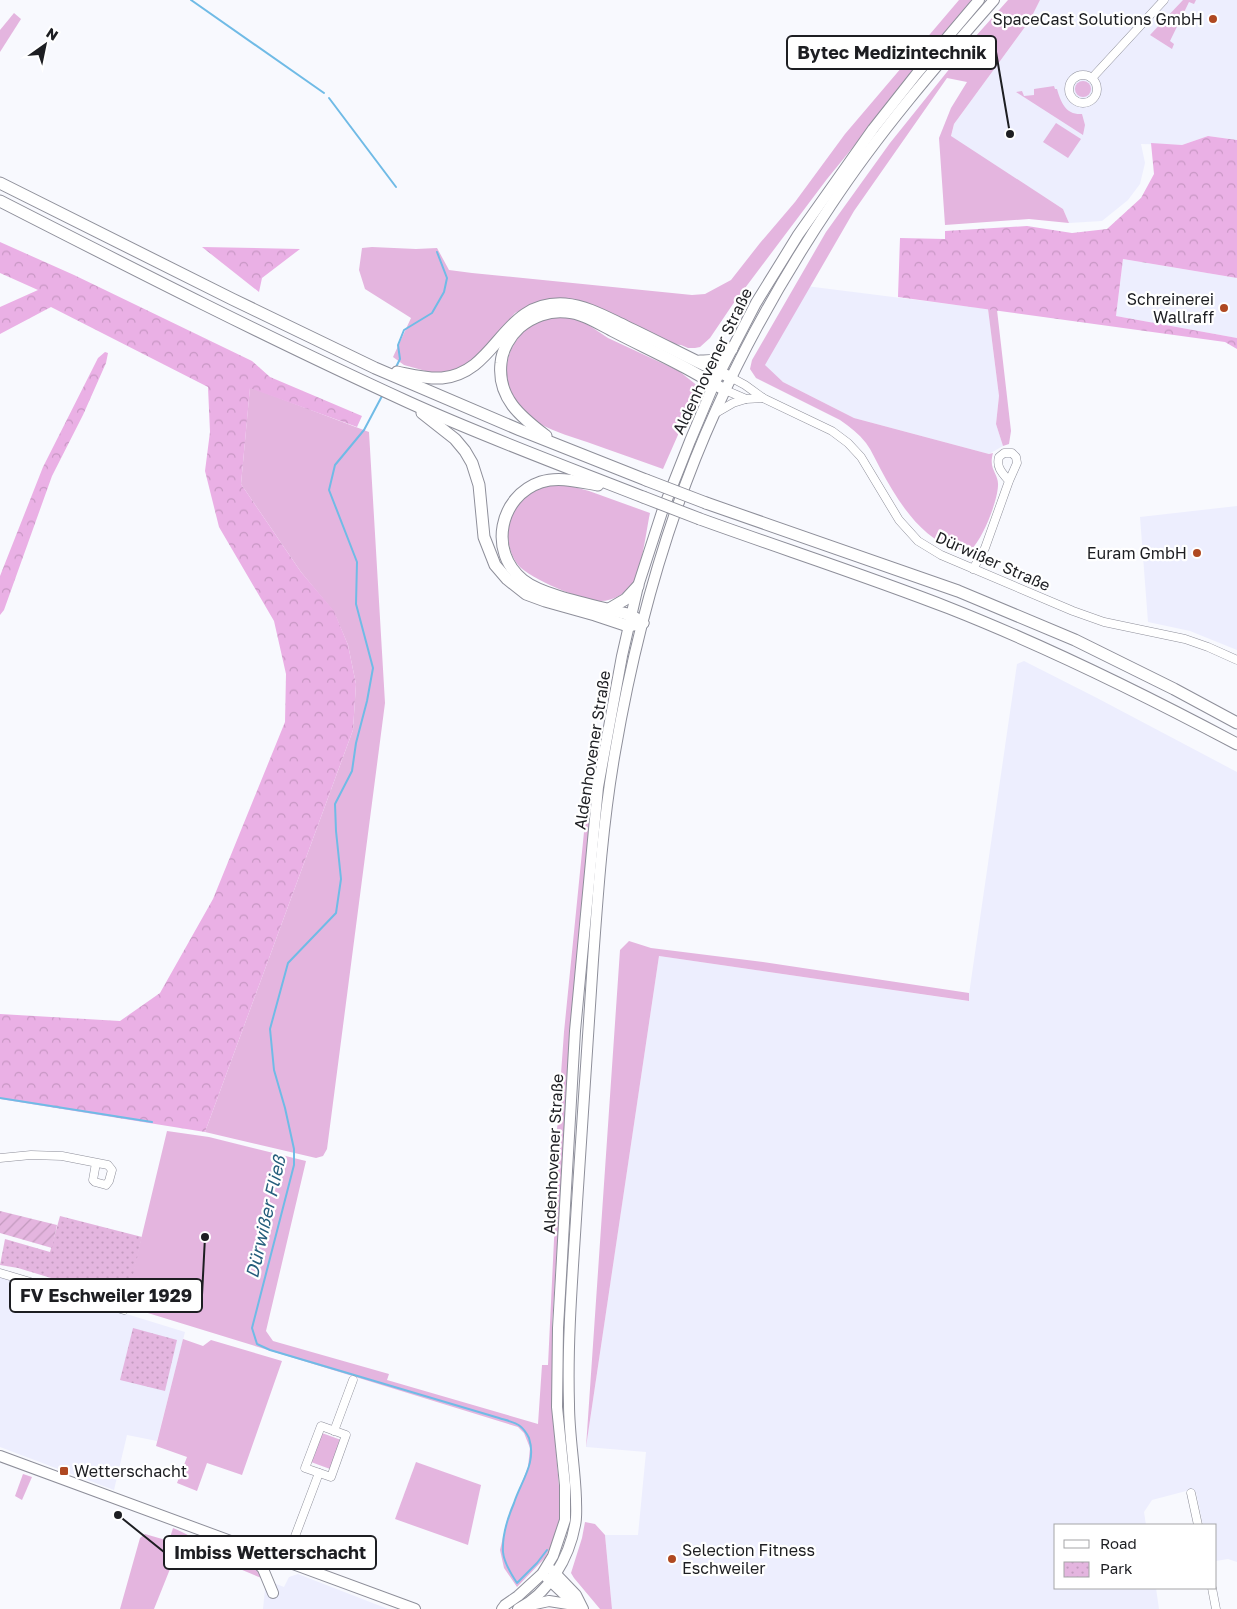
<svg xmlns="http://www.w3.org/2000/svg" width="1237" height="1609" font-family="'Golos Text',sans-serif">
  <defs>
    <pattern id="forest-crowns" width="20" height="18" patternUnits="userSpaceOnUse" patternTransform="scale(1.25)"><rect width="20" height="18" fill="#eab0e5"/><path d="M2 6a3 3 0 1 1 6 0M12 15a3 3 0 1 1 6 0" fill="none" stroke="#c897c4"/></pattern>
    <pattern id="park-dots" width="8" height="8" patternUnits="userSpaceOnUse" patternTransform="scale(1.25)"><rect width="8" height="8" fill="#e4b5df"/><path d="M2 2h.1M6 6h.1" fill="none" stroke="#c39bbf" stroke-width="1.8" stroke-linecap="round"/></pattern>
    <pattern id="garden-furrows" width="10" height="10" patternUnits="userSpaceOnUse" patternTransform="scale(1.25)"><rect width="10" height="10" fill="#e4b5df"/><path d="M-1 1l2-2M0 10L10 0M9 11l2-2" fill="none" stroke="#c39bbf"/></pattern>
  </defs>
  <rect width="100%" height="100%" fill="#f8f9fe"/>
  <g fill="#edeefe">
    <polygon points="1040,0 1237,0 1237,140 1208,136 1182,145 1141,144 1145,163 1140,184 1128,200 1102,221 1069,223 1063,209 951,137 954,124 1030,20"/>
    <polygon points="1123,259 1237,278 1237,338 1116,316"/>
    <polygon points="806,286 988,309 999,396 996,424 1003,446 989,454 854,418 783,382 764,365"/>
    <polygon points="1237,506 1237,650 1190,631 1148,622 1140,517"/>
    <polygon points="1024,661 1097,698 1237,772 1237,1562 1228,1559 1216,1561 1216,1525 1203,1525 1196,1492 1190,1490 1152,1500 1144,1512 1146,1525 1056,1525 1056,1588 1156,1588 1159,1609 612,1609 605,1535 638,1535 646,1452 586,1447 659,956 968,1001 1017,664"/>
    <polygon points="0,1277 26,1283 185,1332 157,1441 127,1435 114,1490 0,1447"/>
    <polygon points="298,1574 388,1609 263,1609 266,1580 284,1587 289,1577"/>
  </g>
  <g fill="#e4b5df">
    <polygon points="959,0 973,0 827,179 733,304 710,338 700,347 695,348 688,348 681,345 672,344 532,305 515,313 477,356 466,365 440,375 404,365 393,357 411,318 365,289 359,270 362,248 372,247 416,249 437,248 449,270 472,273 692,295 705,294 731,280 760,243 795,202 845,134"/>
    <path d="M 1008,0 L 1040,0 L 1030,20 L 954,124 L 951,136 L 1063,209 L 1069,223 L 1029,219 L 945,225 L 939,138 L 951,108 L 967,82 L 947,78 L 854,211 L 765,365 L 783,382 L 854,418 L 989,454 L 993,453 C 988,470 999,473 998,486 C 997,503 983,538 971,550 C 966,550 960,550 956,549 C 921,539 897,500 881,470 C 876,461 872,451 866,443 C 859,434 850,427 840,420 L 756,378 L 750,369 L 752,360 L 826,232 L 890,143 L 975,37 Z"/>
    <polygon points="1183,0 1196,0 1194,4 1189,2 1170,41 1174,44 1172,49 1150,35"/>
    <polygon points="14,13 21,19 0,52 0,30"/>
    <circle cx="1083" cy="89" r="8"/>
    <path d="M 1054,86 L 1055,89 L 1057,89 C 1061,103 1066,115 1082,114 L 1085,125 L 1083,135 L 1016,92 L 1022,91 L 1024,96 L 1034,95 L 1034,89 Z"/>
    <polygon points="1056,123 1081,139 1068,158 1043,142"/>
    <polygon points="988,309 997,310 1011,431 1009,444 1003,446 996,424 999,396"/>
    <path d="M 575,316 L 608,338 L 679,371 L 699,387 L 663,469 C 638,460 612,451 587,442 C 563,434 538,427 519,409 C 504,396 503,365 512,348 C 528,318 543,318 575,316 Z"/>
    <polygon points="250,387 369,432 385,703 327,1149 323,1156 316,1158 205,1132 353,730 356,684 348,645 334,612 301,572 241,484"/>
    <path d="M 563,484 L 589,491 L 650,513 C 646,532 642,568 633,583 C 627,593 613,601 601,601 C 583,601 530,579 518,565 C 501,543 505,502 533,490 C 541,486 554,486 563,484 Z"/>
    <polygon points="588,743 597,745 571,1031 552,1326 552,1407 559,1486 559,1520 551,1546 545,1558 517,1587 504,1568 500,1550 507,1520 528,1467 530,1448 524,1433 518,1427 125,1306 167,1131 209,1137 306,1161 266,1331 273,1341 389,1374 387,1380 538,1424 542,1365 548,1365 555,1219 550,1206 552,1200 564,1032 592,752"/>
    <polygon points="629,941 651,948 763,962 969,993 969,1001 659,956 586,1447 620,950"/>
    <polygon points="183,1339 203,1346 211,1340 282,1361 242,1475 207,1463 197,1491 177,1483 187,1457 156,1446"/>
    <polygon points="322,1433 341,1440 330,1469 311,1462"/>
    <polygon points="416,1462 481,1485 468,1545 395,1519"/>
    <polygon points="23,1474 32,1477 22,1500 15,1496"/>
    <polygon points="585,1522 595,1524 605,1535 612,1609 600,1609 574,1578 571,1573 582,1538"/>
    <path d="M 173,1528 C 186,1533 197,1541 209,1546 C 236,1557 247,1555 266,1580 L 180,1544 L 154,1609 L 120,1609 L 140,1538 L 145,1534 L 169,1541 Z"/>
  </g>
  <g fill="url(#forest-crowns)">
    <polygon points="1208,136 1237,140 1237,278 1123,259 1116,316 1237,338 1237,349 1225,342 898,297 900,238 945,239 945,231 1027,226 1072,233 1107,229 1141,198 1154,174 1151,143 1182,145"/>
    <polygon points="0,242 74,275 252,361 270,377 362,416 357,427 250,388 241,484 301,572 334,611 348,645 356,684 353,730 205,1132 0,1099 0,1014 120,1021 160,993 213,899 285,722 286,674 274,621 219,527 205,471 210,432 208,387 51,307 0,334 0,307 38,290 0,273"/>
    <polygon points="202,247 300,249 262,278 259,292"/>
    <polygon points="105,352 108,353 106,363 83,415 52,476 4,610 0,615 0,576 43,467 98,358"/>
  </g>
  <g fill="url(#park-dots)">
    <polygon points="60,1216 142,1237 127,1301 18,1268 0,1265 5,1239 50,1252"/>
    <polygon points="133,1328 177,1340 165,1391 120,1380"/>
  </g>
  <polygon fill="url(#garden-furrows)" points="0,1211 57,1225 52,1248 0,1233"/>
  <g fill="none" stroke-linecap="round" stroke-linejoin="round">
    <g stroke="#70bbe6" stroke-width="2">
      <polyline points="191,0 324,93"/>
      <polyline points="329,98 396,187"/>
      <polyline points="395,369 400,359 398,345 404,330 432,313 444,292 447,278 437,252"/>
      <path d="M 382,396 L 364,430 L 335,465 L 329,490 L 357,562 L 356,604 L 373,668 L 367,701 L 356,743 L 352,771 L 335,804 L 336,831 L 341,879 L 336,913 L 288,963 L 270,1029 L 274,1070 L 285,1108 L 294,1149 L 294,1165 L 252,1328 L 257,1344 L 270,1350 L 499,1418 C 505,1420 515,1422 520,1426 C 524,1429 527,1434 529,1438 C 537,1463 521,1481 514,1503 C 508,1517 502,1536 503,1552 C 504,1563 511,1574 517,1583 L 537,1563 L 547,1550"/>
      <polyline points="0,1098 152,1122"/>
    </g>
    <g stroke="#8e8f9a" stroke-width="9">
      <g id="minor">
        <circle cx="1083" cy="89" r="14"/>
        <polyline points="1092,78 1164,0"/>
        <polyline points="732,378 745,385 763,398 832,431 848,443 861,457 899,520 918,541 941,555 1073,611 1104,622 1185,639 1208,647 1237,660"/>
        <polyline points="725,390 746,399 763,398"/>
        <polyline points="714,414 733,403 746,399"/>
        <path d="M 973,569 L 985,548 L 1009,481 L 1017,463 L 1016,457 L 1012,453 L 1004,453 L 999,457 C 996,467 1002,473 1009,481"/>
        <polyline points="0,1158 31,1155 62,1156 108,1165 112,1170 109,1181 106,1185 95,1182 93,1180 96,1163"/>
        <polyline points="0,1273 124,1310"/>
        <polygon points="321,1426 346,1435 331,1477 305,1468"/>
        <polyline points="334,1431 353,1380"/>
        <polyline points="1191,1493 1198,1525"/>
        <polyline points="286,1560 319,1473"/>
        <polyline points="1212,1588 1216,1609"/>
      </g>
    </g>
    <g stroke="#8e8f9a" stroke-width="12">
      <g id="major">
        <polyline points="0,1456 415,1609"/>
        <polyline points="245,1545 254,1559 263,1569 273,1593"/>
        <polyline points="552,1570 576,1595 583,1609"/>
        <polyline points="547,1578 568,1598 575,1603"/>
        <polyline points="526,1606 549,1601 580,1606"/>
        <polyline points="502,1609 505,1605 518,1596 542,1574 553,1556 565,1520 565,1485 557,1407 558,1328 575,1031 598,787 622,656 638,586 662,512 690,441 714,384 756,303 798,235 873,129 918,72 979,0"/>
        <path d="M 518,1609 C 549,1593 569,1558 575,1525 C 577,1517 576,1508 576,1499 C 575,1467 569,1436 569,1404 C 567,1337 573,1270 577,1203 C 582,1122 587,1041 593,960 C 598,890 603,820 615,752 C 635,635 667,518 716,410 C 748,339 788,269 831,205 C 879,132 937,65 994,0"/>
      </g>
    </g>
    <g stroke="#8e8f9a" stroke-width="13">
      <g id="highway">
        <polyline points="0,183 232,299 375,368 520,430 646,480"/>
        <path d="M 0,201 C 135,270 270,339 408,402 C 485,437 564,466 643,497"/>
        <path d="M 700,361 C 714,362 722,357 732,349"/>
        <path d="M 397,372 C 412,375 427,379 442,378 C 499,372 501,300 565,304 C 587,306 606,317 625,326 C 661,343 696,362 732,378"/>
        <polyline points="422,413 455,439 465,451 472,463 479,485 484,537 495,565 507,579 526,594 545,601 595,615 628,626 643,623"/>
        <path d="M 546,436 C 521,417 497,398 501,363 C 502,350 510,336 520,327 C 532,317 549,310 566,312 C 583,313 599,324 615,332 C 638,344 662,355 686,368 C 699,375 712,383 725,390"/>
        <path d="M 598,485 C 580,482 559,476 541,482 C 499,496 488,552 523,580 C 544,597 603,607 631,615 L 643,623"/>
        <polyline points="706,503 958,591 1075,640 1174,689 1237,723"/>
        <path d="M 700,519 C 783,549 867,576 949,608 C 1048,647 1143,694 1237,744"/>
        <polyline points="609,609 626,599 638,586"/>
      </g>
    </g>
    <use href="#minor" stroke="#fff" stroke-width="8"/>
    <use href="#major" stroke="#fff" stroke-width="10"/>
    <use href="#highway" stroke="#fff" stroke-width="11"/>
    <g stroke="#8e8f9a" stroke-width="13" stroke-linecap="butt">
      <g id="highway-bridge">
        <polyline points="646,480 706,503"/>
        <polyline points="643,497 700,519"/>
      </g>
    </g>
    <use href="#highway-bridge" stroke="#fff" stroke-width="11"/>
  </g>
  <g fill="#af4821" stroke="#fff" stroke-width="2">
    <circle cx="1213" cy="19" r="5"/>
    <circle cx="1224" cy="308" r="5"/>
    <circle cx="1197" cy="553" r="5"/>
    <rect x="59" y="1466" width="10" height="10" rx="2.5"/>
    <circle cx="672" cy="1559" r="5"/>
  </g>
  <g text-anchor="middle" stroke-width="4.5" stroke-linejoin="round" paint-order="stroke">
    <g font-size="16" fill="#1d1e22" stroke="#fff" text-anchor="end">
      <text x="1203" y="25">SpaceCast Solutions GmbH</text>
      <text x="1214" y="305">Schreinerei<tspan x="1214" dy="18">Wallraff</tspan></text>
      <text x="1187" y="559">Euram GmbH</text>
      <text x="74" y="1477" text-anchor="start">Wetterschacht</text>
      <text x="682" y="1556" text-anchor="start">Selection Fitness<tspan x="682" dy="18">Eschweiler</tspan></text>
    </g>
    <g font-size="16" fill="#1d1e22" stroke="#fff">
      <text transform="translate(712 361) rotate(-64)" y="6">Aldenhovener Straße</text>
      <text transform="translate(993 561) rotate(24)" y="6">Dürwißer Straße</text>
      <text transform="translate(592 750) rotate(-81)" y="6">Aldenhovener Straße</text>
      <text transform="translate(553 1154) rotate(-87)" y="6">Aldenhovener Straße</text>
    </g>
    <g font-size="18" font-style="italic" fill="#255e7c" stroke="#fff">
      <text transform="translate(266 1217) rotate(-77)" y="6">Dürwißer Fließ</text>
    </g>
  </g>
  <path fill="none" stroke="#1d1e22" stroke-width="2" d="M1010 134L996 52M205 1237L202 1295M118 1515L164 1552"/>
  <g fill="#1d1e22" stroke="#fff" stroke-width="2">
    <circle cx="1010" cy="134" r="5"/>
    <circle cx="205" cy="1237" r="5"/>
    <circle cx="118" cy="1515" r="5"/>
  </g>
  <g fill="#fff" stroke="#1d1e22" stroke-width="2">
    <rect x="787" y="36" width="209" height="33" rx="5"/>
    <rect x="10" y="1279" width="192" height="33" rx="5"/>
    <rect x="164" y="1536" width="212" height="33" rx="5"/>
  </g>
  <g font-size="18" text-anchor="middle" font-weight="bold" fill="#1d1e22">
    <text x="892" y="59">Bytec Medizintechnik</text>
    <text x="106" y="1302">FV Eschweiler 1929</text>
    <text x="270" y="1559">Imbiss Wetterschacht</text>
  </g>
  <rect x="1054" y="1524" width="162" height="65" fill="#ffffff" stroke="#a5a5a7"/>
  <rect x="1064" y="1540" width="25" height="8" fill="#ffffff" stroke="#a5a5a7"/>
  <text x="1100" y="1549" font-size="15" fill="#1d1e22">Road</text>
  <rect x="1064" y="1562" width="25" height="15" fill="url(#park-dots)" stroke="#a5a5a7"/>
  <text x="1100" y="1574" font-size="15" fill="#1d1e22">Park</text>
  <g transform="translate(45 45) rotate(33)" stroke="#ffffff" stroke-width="4" paint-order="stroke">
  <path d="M0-4L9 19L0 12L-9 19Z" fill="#1d1e22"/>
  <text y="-8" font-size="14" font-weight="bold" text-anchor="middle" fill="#1d1e22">N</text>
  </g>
</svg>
